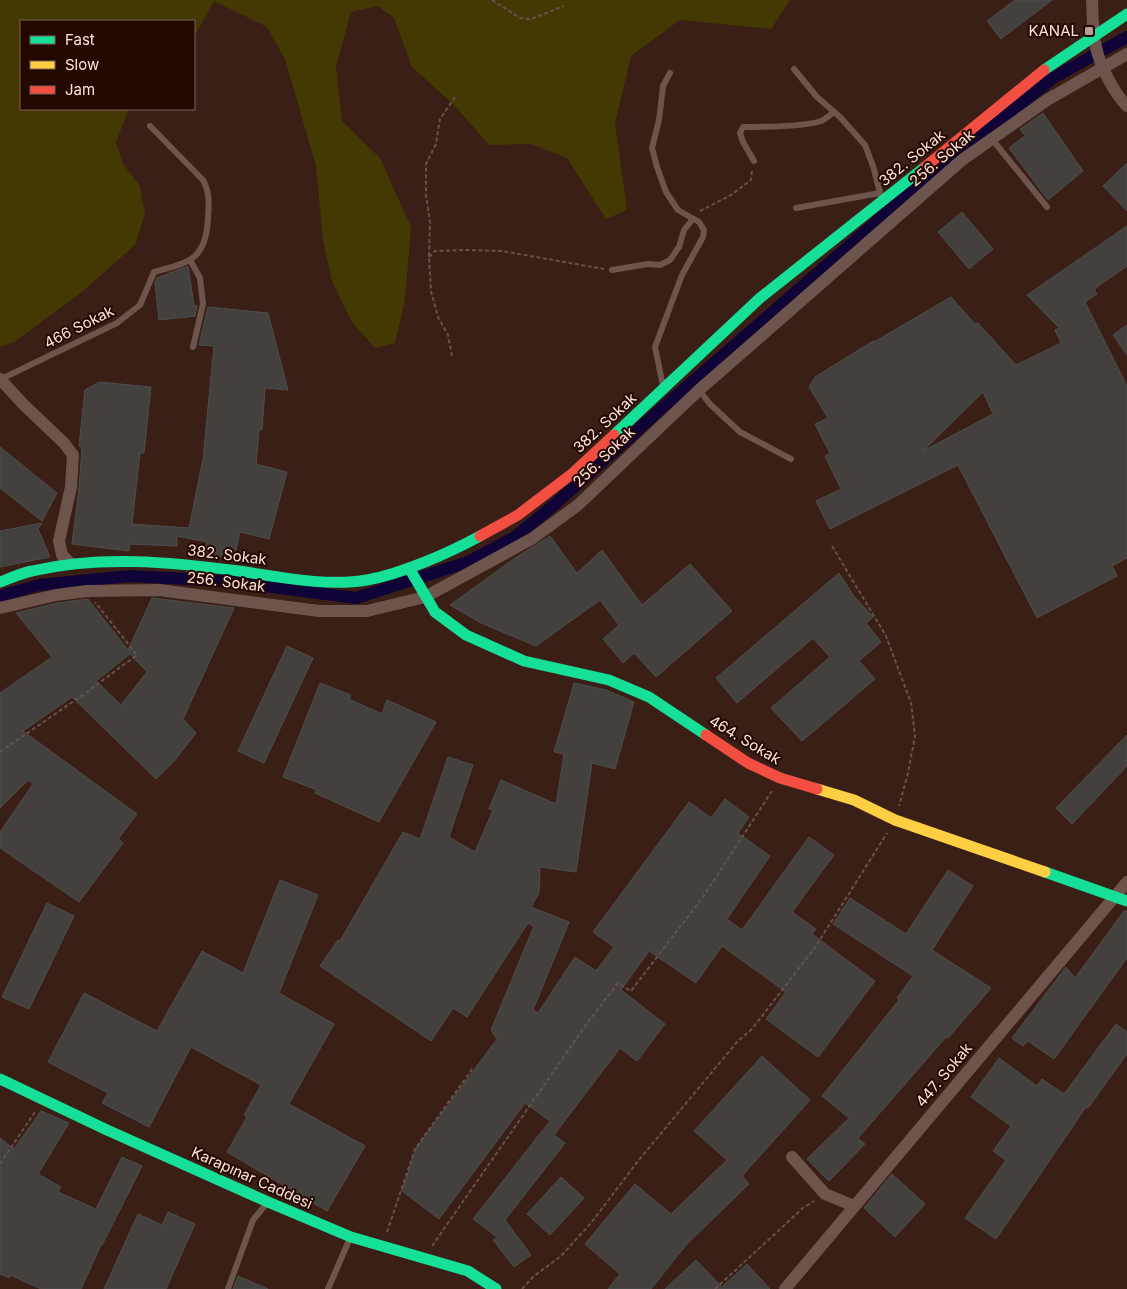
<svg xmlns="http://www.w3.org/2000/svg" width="1127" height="1289" font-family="Inter,sans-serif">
  <rect width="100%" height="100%" fill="#3a1f16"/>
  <polygon fill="#443803" points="0,0 790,0 771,29 680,20 631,56 615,123 627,210 606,219 567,158 531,144 489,145 454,105 412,67 394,18 378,6 351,12 336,66 342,121 380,158 411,227 405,300 395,343 375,348 352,322 332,281 323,239 316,166 285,59 267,27 214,1 198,30 194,35 194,21 21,21 21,109 129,109 116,142 123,164 140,186 145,214 135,245 82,292 14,342 0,347"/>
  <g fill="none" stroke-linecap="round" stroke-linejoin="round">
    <polyline stroke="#100337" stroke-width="12" points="0,596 39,585 130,576 225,581 356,598 468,562 515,537 554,505 669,402 906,196 1053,78 1127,37"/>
  </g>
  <g fill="#44403e" stroke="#4d4e4d" fill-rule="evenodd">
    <polygon points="1015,0 1052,0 1001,39 987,21"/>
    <polygon points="1043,113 1083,171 1048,200 1009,148 1025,136 1020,129"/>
    <polygon points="1127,163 1127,211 1103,186"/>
    <polygon points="962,212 993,249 969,269 938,232"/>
    <path d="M 1127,226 L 1127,266 L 1094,289 L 1097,294 L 1085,302 L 1127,386 L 1127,558 L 1112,566 L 1117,576 L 1037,618 L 958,465 L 830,529 L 816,501 L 841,489 L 825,456 L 830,453 L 815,424 L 828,418 L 809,387 L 815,377 L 873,341 L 874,342 L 951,297 L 975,324 L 978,323 L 1016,365 L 1061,343 L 1055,330 L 1059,328 L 1027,295 ZM 983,392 L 993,414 L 923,451 Z"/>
    <polygon points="188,266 194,305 197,306 195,316 159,320 155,283 157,278"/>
    <polygon points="208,307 268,313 288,390 265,388 262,430 259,430 256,464 287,472 269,539 240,532 234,559 204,553 207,542 177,536 177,546 130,544 129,551 72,544 79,488 82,447 79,446 85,390 99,382 151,387 144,453 140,453 132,524 189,528 203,459 214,346 199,345"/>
    <polygon points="1127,325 1127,355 1113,335"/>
    <polygon points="0,447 57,493 42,521 0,488"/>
    <polygon points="42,523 38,529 50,557 0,567 0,531"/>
    <polygon points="550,536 577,573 602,550 642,605 690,564 732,611 656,677 634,653 623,663 603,639 619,625 600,600 536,646 481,623 450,605 518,556"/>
    <polygon points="839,573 853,595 873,617 866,623 881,642 859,661 875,679 802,741 771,708 830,657 813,638 737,703 716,678"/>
    <path d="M 152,598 L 234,608 L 183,719 L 196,733 L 176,759 L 156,779 L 72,697 L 23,731 L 137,814 L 118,839 L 123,843 L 79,902 L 0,848 L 0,832 L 33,784 L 28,780 L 0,808 L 0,693 L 52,657 L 16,613 L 57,603 L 88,599 L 128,650 ZM 130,654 L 147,672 L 121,705 L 96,681 Z"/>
    <polygon points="287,646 313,658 264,763 238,751"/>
    <polygon points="320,683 351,695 349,699 382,714 387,700 436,722 379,822 315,793 317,790 283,777"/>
    <polygon points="574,683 606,690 634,702 615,769 592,763 576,872 540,867 539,893 531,907 569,922 533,1010 538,1013 575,957 596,971 614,947 593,932 689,802 711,818 725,799 749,817 738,833 770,856 727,919 742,930 809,837 834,855 792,912 816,929 812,934 875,981 818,1057 766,1019 786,992 722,946 696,983 649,951 621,990 665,1024 637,1061 620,1048 554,1135 565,1143 505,1220 531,1255 514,1267 493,1240 497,1237 473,1219 550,1121 525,1103 439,1219 402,1191 416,1148 497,1039 491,1030 534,926 528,923 467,1017 453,1008 431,1041 320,966 338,940 340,941 403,832 420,839 448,757 473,765 449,837 475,852 493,810 489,809 501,780 556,804 564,754 554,752"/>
    <polygon points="1127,735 1127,766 1072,824 1056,808"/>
    <polygon points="948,870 973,886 932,950 991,988 948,1038 946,1037 858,1138 865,1144 829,1181 807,1159 849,1118 822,1096 899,1000 897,998 913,976 833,924 850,898 906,934"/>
    <polygon points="280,880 318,895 279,993 334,1024 289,1104 365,1146 327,1211 227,1152 247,1117 244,1115 261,1085 191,1047 149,1127 102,1103 108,1093 48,1062 84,993 157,1031 202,951 243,973"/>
    <polygon points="47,903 74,916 29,1009 2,997"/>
    <polygon points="1124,911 1127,911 1127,958 1054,1059 1028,1041 1023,1046 1012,1038 1066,967 1075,978"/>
    <polygon points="1116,1024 1127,1032 1127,1054 1088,1108 1086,1107 996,1239 965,1218 1006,1160 993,1151 1011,1126 971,1097 999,1058 1037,1086 1042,1079 1064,1094"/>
    <polygon points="762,1056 810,1100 742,1176 749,1184 687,1244 651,1289 608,1289 620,1274 585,1244 635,1184 671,1214 727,1160 694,1131"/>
    <polygon points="41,1111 69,1123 38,1174 61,1187 58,1192 96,1209 122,1157 142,1166 102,1245 101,1245 81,1289 41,1289 10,1275 9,1278 0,1274 0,1138 14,1149"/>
    <polygon points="892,1174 925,1204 895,1237 864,1208"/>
    <polygon points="561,1177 584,1198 550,1235 527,1214"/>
    <polygon points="168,1212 195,1224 166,1289 104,1289 138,1214 162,1225"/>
    <polygon points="696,1260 722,1287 747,1264 770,1289 665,1289"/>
    <polygon points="238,1276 268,1289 233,1289"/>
  </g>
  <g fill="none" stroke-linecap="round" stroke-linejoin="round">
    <g stroke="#67524b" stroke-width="2" stroke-dasharray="4 2.5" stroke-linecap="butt">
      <polyline points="492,0 520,18 531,19 564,6"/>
      <polyline points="700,211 731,195 751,180 752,170"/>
      <polyline points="429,257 435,251 466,250 502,251 604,269"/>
      <polyline points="452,356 448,335 438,317 431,291 429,257 430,222 426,195 426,164 436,144 440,119 455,97"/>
      <polyline points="832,546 886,636 911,703 915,736 908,773 899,806"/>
      <polyline points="0,752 87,692 137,655 95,602"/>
      <polyline points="0,1164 35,1112"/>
      <polyline points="387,1232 415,1149 473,1068"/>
      <polyline points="432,1246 588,1022 618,983 631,991 703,897 772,791"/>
      <polyline points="522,1289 533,1277 561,1256 591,1223 638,1161 737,1042 752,1029 816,946 887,833"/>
      <polyline points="715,1289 803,1208 814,1201"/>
    </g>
    <g stroke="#6d554d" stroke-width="6">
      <polyline points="794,69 817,97 840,117 865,145 873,166 882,200"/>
      <polyline points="991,138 1047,207"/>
      <path d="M 754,161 L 743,142 L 740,133 L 743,127 C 763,127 804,127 821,121 C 826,119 830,115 834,112"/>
      <polyline points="796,208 880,193"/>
      <polyline points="190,260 200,278 203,304 193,347"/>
      <polyline points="612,270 648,264 660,265 670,260 679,247 684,230 692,220"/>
      <path d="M 1,379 L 117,323 L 140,305 L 154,272 C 190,262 206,260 208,218 C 209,204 210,193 203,180 L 150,126"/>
      <polyline points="663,386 655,347 682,275 703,237 704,230 699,222 678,210 666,192 657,167 652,148 659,120 663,86 670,73"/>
      <polyline points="699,390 710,404 740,432 791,459"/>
      <polyline points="228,1289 253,1220 268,1202"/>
      <polyline points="328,1289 350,1238"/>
    </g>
    <g stroke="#6d554d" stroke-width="12">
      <path d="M 1092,0 C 1093,15 1092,33 1096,47 C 1100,66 1114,93 1127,106"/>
      <polyline points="0,379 24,405 64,443 73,455 71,487 59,541 62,555 71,564"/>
      <polyline points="0,608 56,595 87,591 159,590 319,611 367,611 425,597 533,538 578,505 699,390 962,160 1047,100 1127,54"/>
      <polyline points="792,1157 825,1194 854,1206"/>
      <polyline points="785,1289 1127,882"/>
    </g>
    <g stroke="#16e098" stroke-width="11">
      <polyline points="1044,70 1127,14"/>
      <polyline points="614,435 760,298 925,167"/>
      <polyline points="409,568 435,612 466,635 524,661 609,680 649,697 706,735"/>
      <path d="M 0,582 C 11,578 21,573 32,571 C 100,555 171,562 239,571 C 280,577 327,587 367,580 C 401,574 449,553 480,536"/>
      <polyline points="1045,872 1127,901"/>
      <polyline points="0,1079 107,1130 268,1202 351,1237 468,1271 496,1289"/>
    </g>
    <polyline stroke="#ffcf43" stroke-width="11" points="817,789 854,800 895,820 1045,872"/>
    <g stroke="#f24e42" stroke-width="11">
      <polyline points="925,167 1044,70"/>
      <polyline points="480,536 518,515 573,473 614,435"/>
      <polyline points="706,735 748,763 780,778 817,789"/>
    </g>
  </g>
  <rect fill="#b89e96" stroke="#240902" stroke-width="2" x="1084" y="26" width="10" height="10" rx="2.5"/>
  <g text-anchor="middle" stroke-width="4" stroke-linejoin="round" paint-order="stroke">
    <g font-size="15" fill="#fce3db" stroke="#240902" text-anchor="end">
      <text x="1079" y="36">KANAL</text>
    </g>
    <g font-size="15" fill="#fce3db" stroke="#240902">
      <text transform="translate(912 158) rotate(-39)" y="5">382. Sokak</text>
      <text transform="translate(942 158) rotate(-40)" y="5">256. Sokak</text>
      <text transform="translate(79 327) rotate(-27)" y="5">466 Sokak</text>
      <text transform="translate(605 423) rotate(-43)" y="5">382. Sokak</text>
      <text transform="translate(604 457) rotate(-44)" y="5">256. Sokak</text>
      <text transform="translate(227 555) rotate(7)" y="5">382. Sokak</text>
      <text transform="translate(226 582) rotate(7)" y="5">256. Sokak</text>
      <text transform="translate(745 740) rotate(31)" y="5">464. Sokak</text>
      <text transform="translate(944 1075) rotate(-50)" y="5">447. Sokak</text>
      <text transform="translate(252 1178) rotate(24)" y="5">Karapınar Caddesi</text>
    </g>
  </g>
  <rect x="20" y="20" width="175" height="90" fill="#240902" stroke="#7a6059"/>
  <rect x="30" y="36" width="25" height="8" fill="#16e098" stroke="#7a6059"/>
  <text x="65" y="45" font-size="15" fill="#fce3db">Fast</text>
  <rect x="30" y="61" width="25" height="8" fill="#ffcf43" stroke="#7a6059"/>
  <text x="65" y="70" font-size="15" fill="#fce3db">Slow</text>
  <rect x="30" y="86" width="25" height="8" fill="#f24e42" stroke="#7a6059"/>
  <text x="65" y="95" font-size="15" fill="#fce3db">Jam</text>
</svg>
